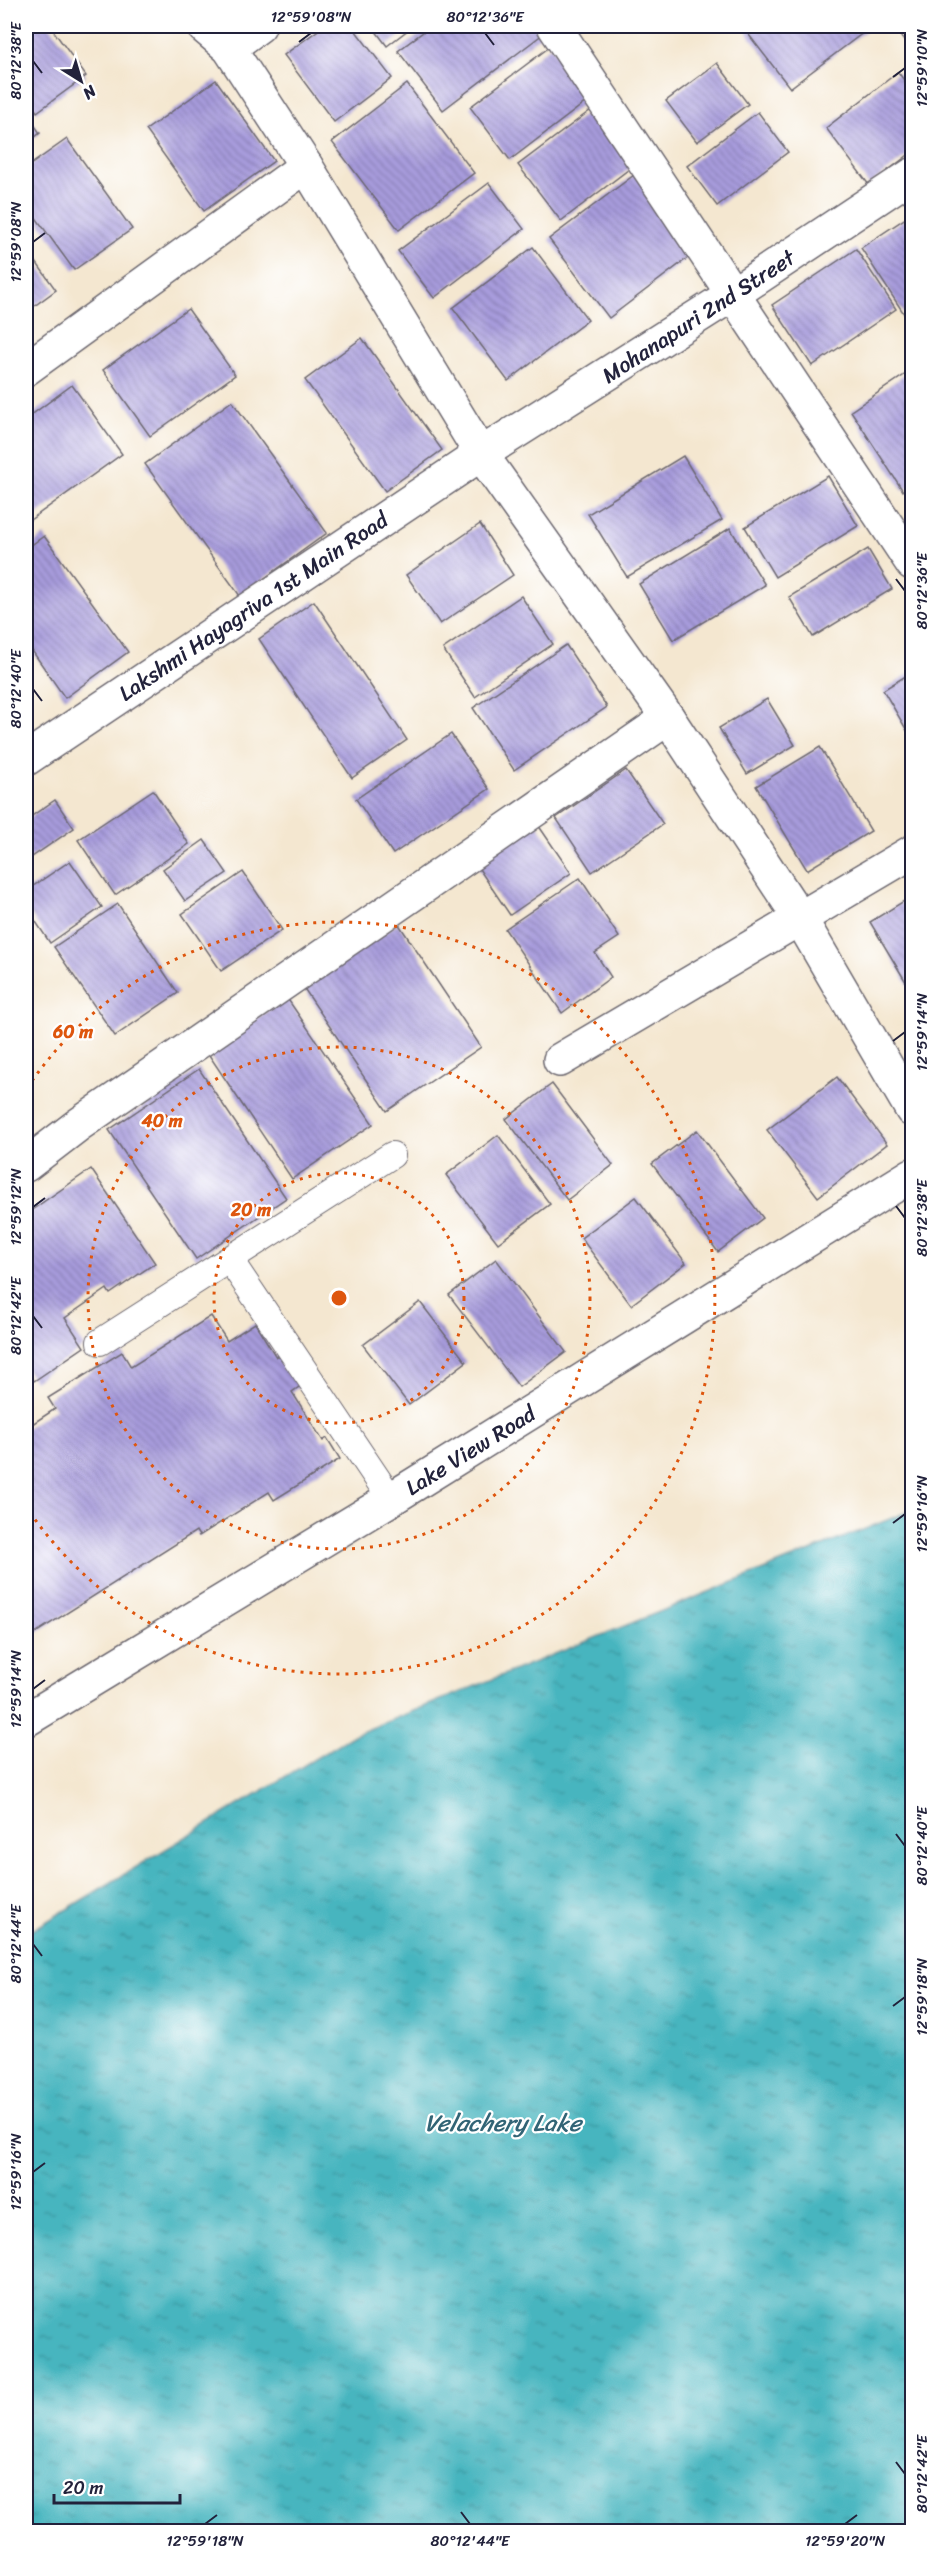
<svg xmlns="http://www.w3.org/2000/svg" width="938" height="2557" font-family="Sriracha,sans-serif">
  <defs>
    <pattern id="water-ripples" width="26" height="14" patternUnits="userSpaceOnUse" patternTransform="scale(1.5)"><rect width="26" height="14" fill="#46b5bf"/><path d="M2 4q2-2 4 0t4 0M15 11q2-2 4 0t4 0" fill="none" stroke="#3a939c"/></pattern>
    <pattern id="building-back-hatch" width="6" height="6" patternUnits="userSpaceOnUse" patternTransform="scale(1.5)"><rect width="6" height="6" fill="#a79bdc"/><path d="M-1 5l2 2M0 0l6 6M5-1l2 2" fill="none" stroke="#887eb4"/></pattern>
  </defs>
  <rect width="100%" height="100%" fill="#fff"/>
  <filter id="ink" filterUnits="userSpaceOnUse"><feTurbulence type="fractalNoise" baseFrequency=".0167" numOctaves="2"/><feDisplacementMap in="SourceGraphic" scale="12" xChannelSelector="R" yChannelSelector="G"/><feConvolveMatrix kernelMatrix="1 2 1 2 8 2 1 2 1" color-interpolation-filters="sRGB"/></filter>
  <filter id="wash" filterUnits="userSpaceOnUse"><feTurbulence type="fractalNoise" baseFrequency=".008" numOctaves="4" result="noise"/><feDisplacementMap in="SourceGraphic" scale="24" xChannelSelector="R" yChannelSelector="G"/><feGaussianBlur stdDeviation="1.35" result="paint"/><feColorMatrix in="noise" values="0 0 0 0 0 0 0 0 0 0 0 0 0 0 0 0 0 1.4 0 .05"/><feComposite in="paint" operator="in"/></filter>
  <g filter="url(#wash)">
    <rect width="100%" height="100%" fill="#f4e7d0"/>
    <polygon fill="url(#water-ripples)" stroke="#346c7d" stroke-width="1.5" points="912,1510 912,2531 26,2531 26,1934 354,1735"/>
    <g id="blocks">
      <g fill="url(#building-back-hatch)">
        <polygon points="26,26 50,26 86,76 37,112 26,96"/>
        <polygon points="324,26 352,26 392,78 334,122 284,55"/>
        <polygon points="372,26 413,26 387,46"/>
        <polygon points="431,26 536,26 543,34 443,110 398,51"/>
        <polygon points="742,26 872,26 790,88"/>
        <polygon points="893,26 912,26 912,52"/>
        <polygon points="551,46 591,98 510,160 470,107"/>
        <polygon points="717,63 748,104 697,142 666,101"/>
        <polygon points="898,72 912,91 912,152 869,185 826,128"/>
        <polygon points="216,80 274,161 204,211 146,130"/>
        <polygon points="407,84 474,173 399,230 332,142"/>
        <polygon points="591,110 633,166 561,221 518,165"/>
        <polygon points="758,112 788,152 717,206 687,166"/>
        <polygon points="26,113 40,133 26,144"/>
        <polygon points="67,139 132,229 74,270 26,204 26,168"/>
        <polygon points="638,172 698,250 609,318 549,239"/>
        <polygon points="489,183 524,229 434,298 398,251"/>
        <polygon points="912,214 912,326 861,248"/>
        <polygon points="533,247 588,320 508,381 453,308"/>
        <polygon points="26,248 56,290 26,312"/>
        <polygon points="856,249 896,309 812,366 772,305"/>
        <polygon points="188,309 235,375 150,436 103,370"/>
        <polygon points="362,338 442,450 385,491 305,380"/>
        <polygon points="912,370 912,485 903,491 851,411"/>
        <polygon points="72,385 122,454 30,520 26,515 26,419"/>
        <polygon points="232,401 327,533 240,596 145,464"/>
        <polygon points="683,456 722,520 627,577 588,514"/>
        <polygon points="828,476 858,526 775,577 745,527"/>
        <polygon points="480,524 513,575 440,624 406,575"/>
        <polygon points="730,528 765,585 673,640 639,584"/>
        <polygon points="44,536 128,652 65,698 26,642 26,549"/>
        <polygon points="868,549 892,589 813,637 789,597"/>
        <polygon points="521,596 553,644 475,697 443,649"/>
        <polygon points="314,601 407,740 352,778 259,639"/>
        <polygon points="566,645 607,707 514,770 473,708"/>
        <polygon points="912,672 912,739 883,690"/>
        <polygon points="767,699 795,745 747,774 719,728"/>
        <polygon points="451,734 489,789 393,854 356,799"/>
        <polygon points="820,747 871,831 807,870 756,786"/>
        <polygon points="626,770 663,824 592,872 556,818"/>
        <polygon points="153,790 189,844 115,895 78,840"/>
        <polygon points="55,800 74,828 26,861 26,820"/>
        <polygon points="532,816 571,873 510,915 471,857"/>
        <polygon points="204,840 227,873 185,901 163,869"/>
        <polygon points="70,861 102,907 50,943 26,907 26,891"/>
        <polygon points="243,872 282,930 221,971 182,914"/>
        <polygon points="580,878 619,937 595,953 611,977 562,1013 505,929"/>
        <polygon points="912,896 912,992 870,922"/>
        <polygon points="118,904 178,993 115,1036 54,947"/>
        <polygon points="398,923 481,1047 387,1111 303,987"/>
        <polygon points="287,998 373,1124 292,1179 207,1052"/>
        <polygon points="199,1069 286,1198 196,1259 109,1130"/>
        <polygon points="837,1077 887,1144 818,1197 767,1130"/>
        <polygon points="552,1084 613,1165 567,1200 506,1119"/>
        <polygon points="697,1130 763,1218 718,1252 652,1164"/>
        <polygon points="498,1135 550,1204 498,1243 446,1175"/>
        <polygon points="91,1169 155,1263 110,1294 107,1289 65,1318 84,1347 34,1381 26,1369 26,1214"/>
        <polygon points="636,1197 686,1263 631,1305 581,1238"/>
        <polygon points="496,1259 566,1352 519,1387 449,1295"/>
        <polygon points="420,1302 466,1362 409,1405 363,1345"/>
        <polygon points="211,1316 227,1341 255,1323 276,1357 286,1351 306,1382 292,1392 323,1441 327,1438 340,1459 274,1500 269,1492 199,1536 196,1531 26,1639 26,1428 55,1409 48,1398 122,1352 131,1367"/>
      </g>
    </g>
  </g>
  <g filter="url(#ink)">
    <use href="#blocks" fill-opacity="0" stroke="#6c676f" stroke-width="1.5"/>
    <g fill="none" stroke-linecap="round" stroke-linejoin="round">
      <g stroke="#6c676f" stroke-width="28">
        <g id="service">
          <polyline points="230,1260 391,1499"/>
          <polyline points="100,1342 392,1155"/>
        </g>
      </g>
      <g stroke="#6c676f" stroke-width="36">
        <g id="minor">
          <polyline points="203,26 229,48 306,166 481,454 668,718 801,920 912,1110"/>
          <polyline points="554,26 912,563"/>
          <polyline points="229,48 259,26"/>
          <polyline points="26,369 306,166"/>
          <polyline points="26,759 481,454 733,294 912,175"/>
          <polyline points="560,1060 912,852"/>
          <polyline points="26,1165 78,1125 668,718"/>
          <polyline points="26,1720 391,1499 912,1175"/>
        </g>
      </g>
      <use href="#service" stroke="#fff" stroke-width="26"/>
      <use href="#minor" stroke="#fff" stroke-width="33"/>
    </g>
  </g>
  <path fill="none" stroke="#22223b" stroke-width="2" d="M 485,33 L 494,45M 299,42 L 311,33M 33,61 L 42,73M 893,77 L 905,68M 33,242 L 45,233M 896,579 L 905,591M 33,689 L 42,701M 893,1041 L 905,1032M 896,1206 L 905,1218M 33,1207 L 45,1198M 33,1316 L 42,1328M 893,1523 L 905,1514M 33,1689 L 45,1680M 896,1834 L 905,1846M 33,1944 L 42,1956M 893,2006 L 905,1997M 33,2172 L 45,2163M 896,2462 L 905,2474M 461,2512 L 470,2524M 205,2524 L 217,2515M 845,2524 L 857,2515"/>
  <g fill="none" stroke="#de560e" stroke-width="3" stroke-dasharray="3 6">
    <circle cx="339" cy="1298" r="125"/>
    <circle cx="339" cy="1298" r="251"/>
    <path d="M27 1088A376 376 0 1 1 27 1508"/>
  </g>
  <g text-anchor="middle" stroke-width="4.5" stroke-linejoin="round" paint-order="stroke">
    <g font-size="22" fill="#22223b" stroke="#fff">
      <text transform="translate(698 316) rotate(-33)" y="8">Mohanapuri 2nd Street</text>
      <text transform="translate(253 606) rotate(-34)" y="8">Lakshmi Hayagriva 1st Main Road</text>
      <text transform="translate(470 1450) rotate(-32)" y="8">Lake View Road</text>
    </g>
    <g font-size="24" font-style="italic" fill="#326476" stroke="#fff">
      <text x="503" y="2131">Velachery Lake</text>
    </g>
  </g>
  <circle cx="339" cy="1298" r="9" fill="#de560e" stroke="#fff" stroke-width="3"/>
  <g font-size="18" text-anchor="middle" font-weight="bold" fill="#de560e" stroke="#fff" stroke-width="4.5" stroke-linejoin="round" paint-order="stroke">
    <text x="73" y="1038">60 m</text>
    <text x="162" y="1127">40 m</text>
    <text x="251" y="1216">20 m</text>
  </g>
  <rect width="938" height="2557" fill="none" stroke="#fff" stroke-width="66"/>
  <g transform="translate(81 81) rotate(143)" stroke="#ffffff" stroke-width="4.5" paint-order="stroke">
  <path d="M0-4.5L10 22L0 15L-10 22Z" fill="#22223b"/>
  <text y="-9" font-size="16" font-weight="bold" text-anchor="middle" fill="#22223b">N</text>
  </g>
  <path d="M54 2494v9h126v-9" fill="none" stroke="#22223b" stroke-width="3"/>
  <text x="63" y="2494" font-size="18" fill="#22223b" stroke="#ffffff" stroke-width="4.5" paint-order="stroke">20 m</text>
  <rect x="33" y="33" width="872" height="2491" fill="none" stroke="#22223b" stroke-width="2"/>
  <g font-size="15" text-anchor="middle" fill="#22223b">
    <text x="311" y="22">12°59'08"N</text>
    <text x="485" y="22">80°12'36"E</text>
    <text transform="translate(16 61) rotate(-90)" y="5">80°12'38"E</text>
    <text transform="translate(922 68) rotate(-90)" y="5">12°59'10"N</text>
    <text transform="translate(16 242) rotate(-90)" y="5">12°59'08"N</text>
    <text transform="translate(922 591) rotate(-90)" y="5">80°12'36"E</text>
    <text transform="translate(16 689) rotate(-90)" y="5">80°12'40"E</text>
    <text transform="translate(922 1032) rotate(-90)" y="5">12°59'14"N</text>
    <text transform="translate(16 1207) rotate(-90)" y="5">12°59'12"N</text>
    <text transform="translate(922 1218) rotate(-90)" y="5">80°12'38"E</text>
    <text transform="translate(16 1316) rotate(-90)" y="5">80°12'42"E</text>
    <text transform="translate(922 1514) rotate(-90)" y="5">12°59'16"N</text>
    <text transform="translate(16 1689) rotate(-90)" y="5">12°59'14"N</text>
    <text transform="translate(922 1846) rotate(-90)" y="5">80°12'40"E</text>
    <text transform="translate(16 1944) rotate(-90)" y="5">80°12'44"E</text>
    <text transform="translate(922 1997) rotate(-90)" y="5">12°59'18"N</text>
    <text transform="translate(16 2172) rotate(-90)" y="5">12°59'16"N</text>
    <text transform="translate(922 2474) rotate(-90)" y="5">80°12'42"E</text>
    <text x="205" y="2546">12°59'18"N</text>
    <text x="470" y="2546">80°12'44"E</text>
    <text x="845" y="2546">12°59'20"N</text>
  </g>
</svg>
